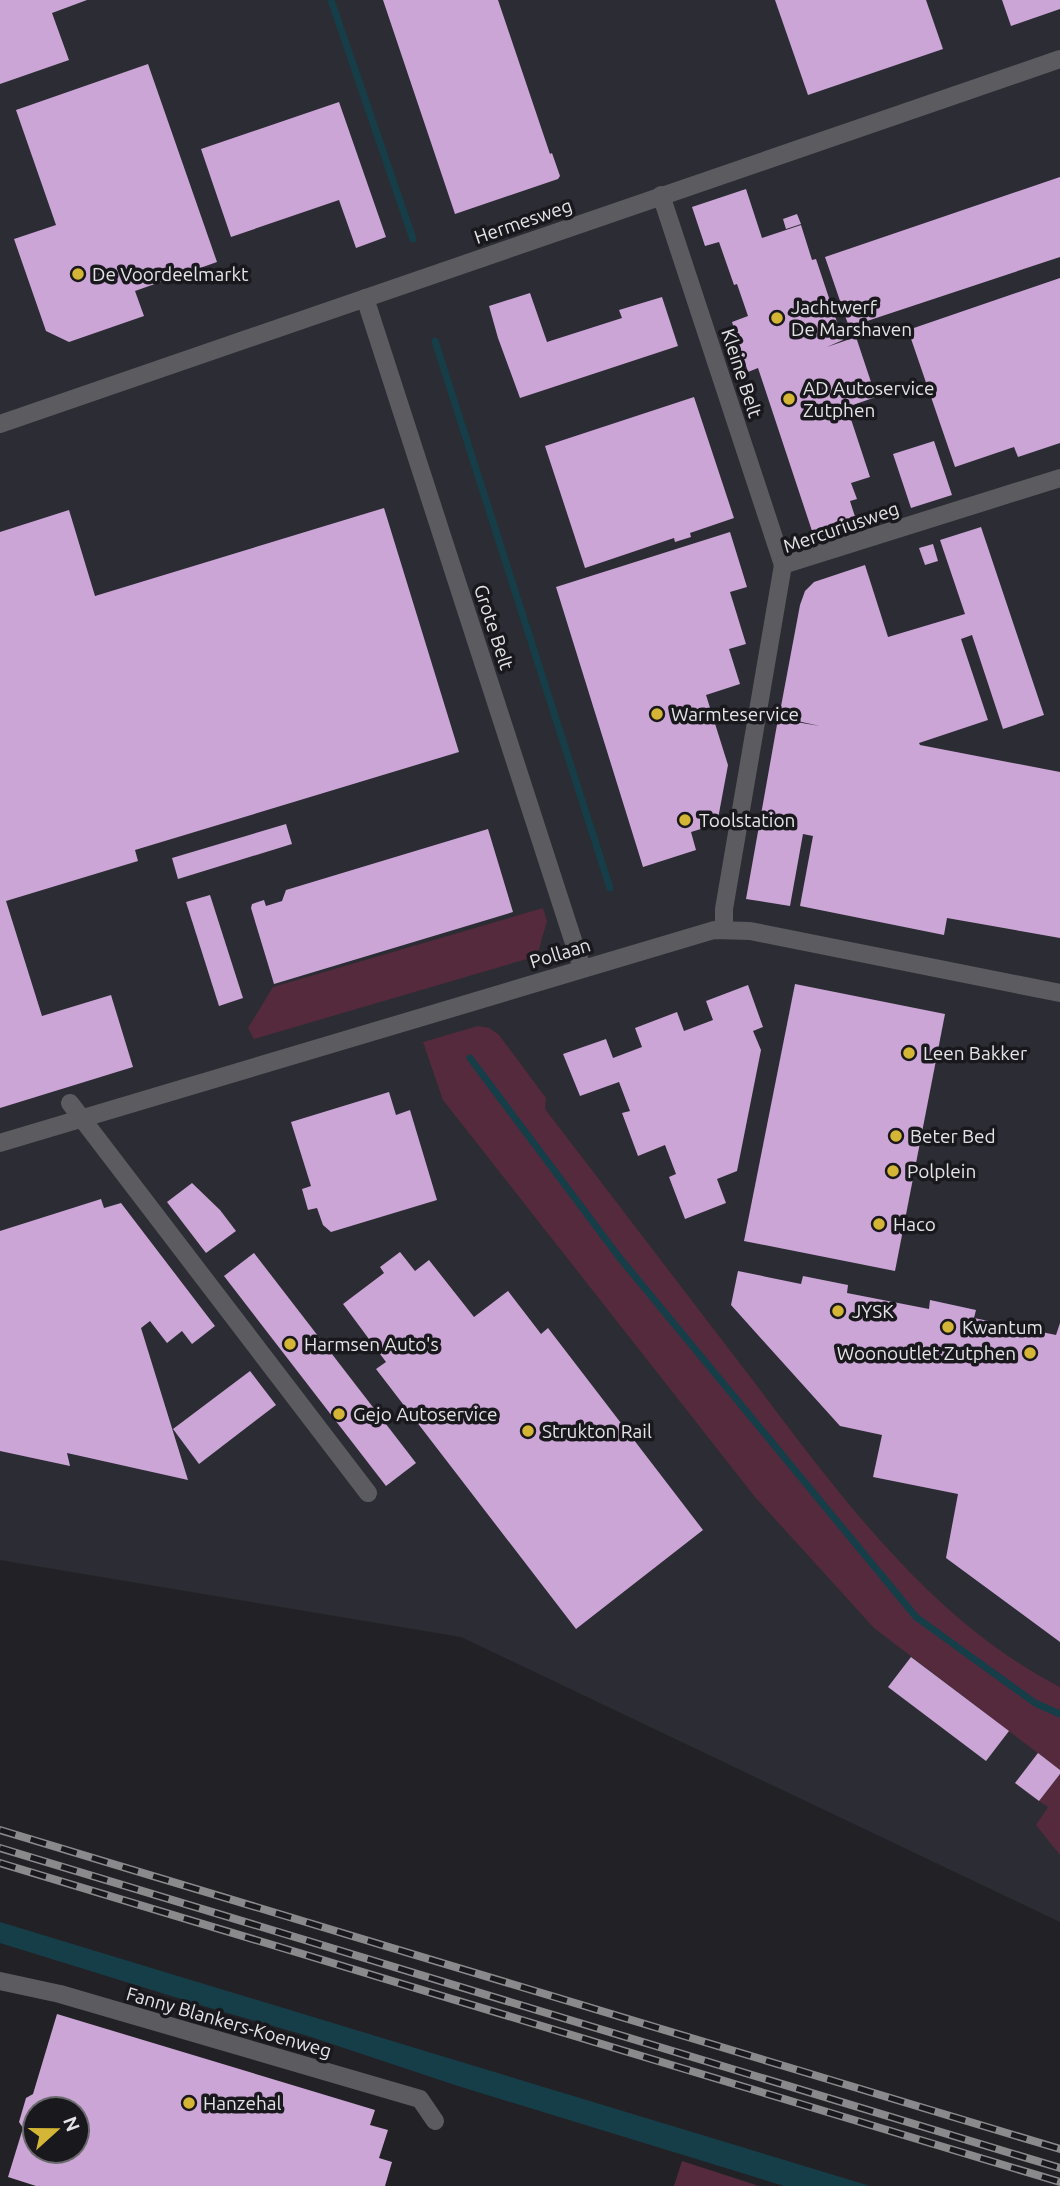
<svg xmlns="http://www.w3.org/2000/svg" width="1060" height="2186" font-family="Ubuntu,sans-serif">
  <rect width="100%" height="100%" fill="#222226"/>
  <polygon fill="#2c2c35" points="0,0 1060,0 1060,1922 461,1637 0,1560"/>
  <g fill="#552a3d">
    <polygon points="543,908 547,921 537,956 254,1039 248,1028 273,987"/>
    <path d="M 478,1026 L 489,1028 L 499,1035 L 546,1098 L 545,1109 C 612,1196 678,1283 745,1370 C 834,1487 926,1618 1060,1687 L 1060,1770 L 874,1628 L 755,1497 L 443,1100 L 423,1042 Z"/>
    <polygon points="1060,1774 1060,1855 1036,1825 1048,1807 1039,1801"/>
    <polygon points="682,2161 759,2186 674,2186"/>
  </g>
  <polygon fill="#163e49" points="0,1922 870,2186 784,2186 458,2086 308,2036 210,2008 0,1943"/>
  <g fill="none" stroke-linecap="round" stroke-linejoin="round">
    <g stroke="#163e49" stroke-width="7">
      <polyline points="331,0 413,239"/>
      <polyline points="435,341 610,888"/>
      <polyline points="470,1058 619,1257 916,1617 1035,1703 1060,1714"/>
    </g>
  </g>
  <g fill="#cba5d5" fill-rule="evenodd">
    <polygon points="0,0 87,0 52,13 69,60 0,84"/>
    <polygon points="383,0 498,0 550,154 552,153 560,176 558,179 455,214"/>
    <polygon points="775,0 926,0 943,49 808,95"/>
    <polygon points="1002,0 1060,0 1060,9 1011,26"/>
    <polygon points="148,64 217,262 135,291 144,316 69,342 46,331 14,239 56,225 16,110"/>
    <polygon points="339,102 386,237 356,248 339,200 231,237 201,149"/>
    <polygon points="1060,177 1060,257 849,327 825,257"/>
    <polygon points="746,189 762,238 801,225 812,260 816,259 843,340 827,347 856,337 876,397 847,407 870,477 851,483 857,499 850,501 858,526 815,540 758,368 748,372 732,322 748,316 737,284 734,285 719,242 705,246 692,207"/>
    <polygon points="797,214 801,224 786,229 783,219"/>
    <polygon points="1060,278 1060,443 1018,457 1014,447 955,467 908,330"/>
    <polygon points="530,293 547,342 622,318 619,310 662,297 678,346 520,398 498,338 489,306"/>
    <polygon points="694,397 734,518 690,533 691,537 675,542 674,538 585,568 545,446"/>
    <polygon points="934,441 952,495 911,508 893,454"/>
    <polygon points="384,508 459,752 135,850 138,861 6,901 42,1016 111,995 133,1067 0,1108 0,532 69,510 95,596"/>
    <polygon points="981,527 1044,715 1003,729 972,635 961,639 988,720 919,743 920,745 1060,772 1060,938 947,918 944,935 800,906 813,836 803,834 790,906 746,899 778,719 820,726 779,717 800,605 805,591 814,582 865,565 888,637 965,614 940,540"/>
    <polygon points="730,532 747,587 730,592 746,644 729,649 740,684 706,695 728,765 717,824 691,832 696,850 643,867 556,587"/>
    <polygon points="933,544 938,561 925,565 919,548"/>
    <polygon points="286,824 292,844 178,879 172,858"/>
    <polygon points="488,829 513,912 274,984 251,908 252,904 264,900 266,906 282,901 286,890"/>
    <polygon points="210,895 243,998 219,1006 186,902"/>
    <polygon points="795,984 945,1014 895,1271 744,1241"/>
    <polygon points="748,985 763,1027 753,1031 761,1050 737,1171 717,1179 726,1203 685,1219 669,1177 676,1174 665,1145 638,1156 622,1113 630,1111 619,1082 580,1096 563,1054 606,1039 613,1058 642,1047 635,1028 677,1012 684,1031 713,1020 706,1001"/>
    <polygon points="389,1092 396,1115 410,1110 437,1200 331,1232 323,1225 317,1208 308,1210 302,1189 311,1186 291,1122"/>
    <polygon points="192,1183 220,1210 236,1231 206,1253 167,1202"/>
    <polygon points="101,1199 104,1208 121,1203 215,1326 192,1344 182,1331 167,1343 150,1321 141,1328 188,1480 67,1453 70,1466 0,1451 0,1231"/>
    <polygon points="400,1252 415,1271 429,1260 474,1317 508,1291 541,1334 548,1328 703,1530 576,1629 376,1369 386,1362 343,1304 384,1273 380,1267"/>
    <polygon points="254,1253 416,1463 386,1486 224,1276"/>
    <polygon points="738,1271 801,1284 803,1276 848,1285 847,1293 929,1309 930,1300 976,1310 974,1318 1056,1335 1060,1323 1060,1642 946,1558 958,1494 873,1477 882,1435 840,1426 731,1305"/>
    <polygon points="250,1371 276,1405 199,1464 173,1429"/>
    <polygon points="911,1657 1009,1731 986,1761 888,1687"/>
    <polygon points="1038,1753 1060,1770 1060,1774 1039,1801 1015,1783"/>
    <path d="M 57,2014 L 375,2110 L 370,2125 L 388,2130 L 379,2158 L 392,2162 L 385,2186 L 36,2186 L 8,2177 L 23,2128 L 19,2122 L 26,2098 L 33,2094 ZM 35,2109 L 77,2109 L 77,2151 L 35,2151 Z"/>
  </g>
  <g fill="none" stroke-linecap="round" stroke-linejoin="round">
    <g stroke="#5b5b60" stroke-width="18">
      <polyline points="661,195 783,565"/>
      <polyline points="365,298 582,968"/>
      <polyline points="0,424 1060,59"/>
      <polyline points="724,928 724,909 783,565 1060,478"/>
      <polyline points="70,1103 368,1493"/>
      <polyline points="0,1143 714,930 750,931 1060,993"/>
      <polyline points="0,1981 60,1994 420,2099 435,2121"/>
    </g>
    <g stroke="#8a8a8d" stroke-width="8">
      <g id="rail">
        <polyline points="0,1830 1060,2149"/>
        <polyline points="0,1848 1060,2168"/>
        <polyline points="0,1863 1060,2182"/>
      </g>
    </g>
    <use href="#rail" stroke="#19191d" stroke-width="5" stroke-dasharray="16" stroke-linecap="butt"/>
  </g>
  <g fill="#d5b535" stroke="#19191d" stroke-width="2.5">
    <circle cx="78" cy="274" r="7"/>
    <circle cx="777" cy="318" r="7"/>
    <circle cx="789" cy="399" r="7"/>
    <circle cx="657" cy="714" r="7"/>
    <circle cx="685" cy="820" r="7"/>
    <circle cx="909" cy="1053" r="7"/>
    <circle cx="896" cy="1136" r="7"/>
    <circle cx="893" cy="1171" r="7"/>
    <circle cx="879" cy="1224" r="7"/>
    <circle cx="838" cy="1311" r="7"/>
    <circle cx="948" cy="1327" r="7"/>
    <circle cx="290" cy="1344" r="7"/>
    <circle cx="1030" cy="1353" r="7"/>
    <circle cx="339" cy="1414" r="7"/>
    <circle cx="528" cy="1431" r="7"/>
    <circle cx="189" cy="2103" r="7"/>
  </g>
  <g text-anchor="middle" stroke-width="7" stroke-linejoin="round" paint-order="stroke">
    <g font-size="19" fill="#e4e4e7" stroke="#19191d">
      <text transform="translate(523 221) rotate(-19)" y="7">Hermesweg</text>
      <text transform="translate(742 373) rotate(72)" y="7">Kleine Belt</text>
      <text transform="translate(841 527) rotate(-19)" y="7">Mercuriusweg</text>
      <text transform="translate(494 627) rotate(72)" y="7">Grote Belt</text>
      <text transform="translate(560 953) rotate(-17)" y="7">Pollaan</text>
      <text transform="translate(229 2022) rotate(16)" y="7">Fanny Blankers-Koenweg</text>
    </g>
    <g font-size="19" fill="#e4e4e7" stroke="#19191d" text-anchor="start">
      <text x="92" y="281">De Voordeelmarkt</text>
      <text x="791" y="314">Jachtwerf<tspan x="791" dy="22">De Marshaven</tspan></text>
      <text x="803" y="395">AD Autoservice<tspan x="803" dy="22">Zutphen</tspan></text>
      <text x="671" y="721">Warmteservice</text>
      <text x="699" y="827">Toolstation</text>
      <text x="923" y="1060">Leen Bakker</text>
      <text x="910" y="1143">Beter Bed</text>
      <text x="907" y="1178">Polplein</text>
      <text x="893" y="1231">Haco</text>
      <text x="852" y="1318">JYSK</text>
      <text x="962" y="1334">Kwantum</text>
      <text x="304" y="1351">Harmsen Auto's</text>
      <text x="1016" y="1360" text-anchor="end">Woonoutlet Zutphen</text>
      <text x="353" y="1421">Gejo Autoservice</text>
      <text x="542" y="1438">Strukton Rail</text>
      <text x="203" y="2110">Hanzehal</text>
    </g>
  </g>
  <g transform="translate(56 2130) rotate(69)"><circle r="33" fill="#19191d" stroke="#6a6a6e" stroke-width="2"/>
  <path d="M0-5L12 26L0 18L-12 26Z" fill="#d5b535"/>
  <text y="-10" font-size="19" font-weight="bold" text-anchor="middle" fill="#e4e4e7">N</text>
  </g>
</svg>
